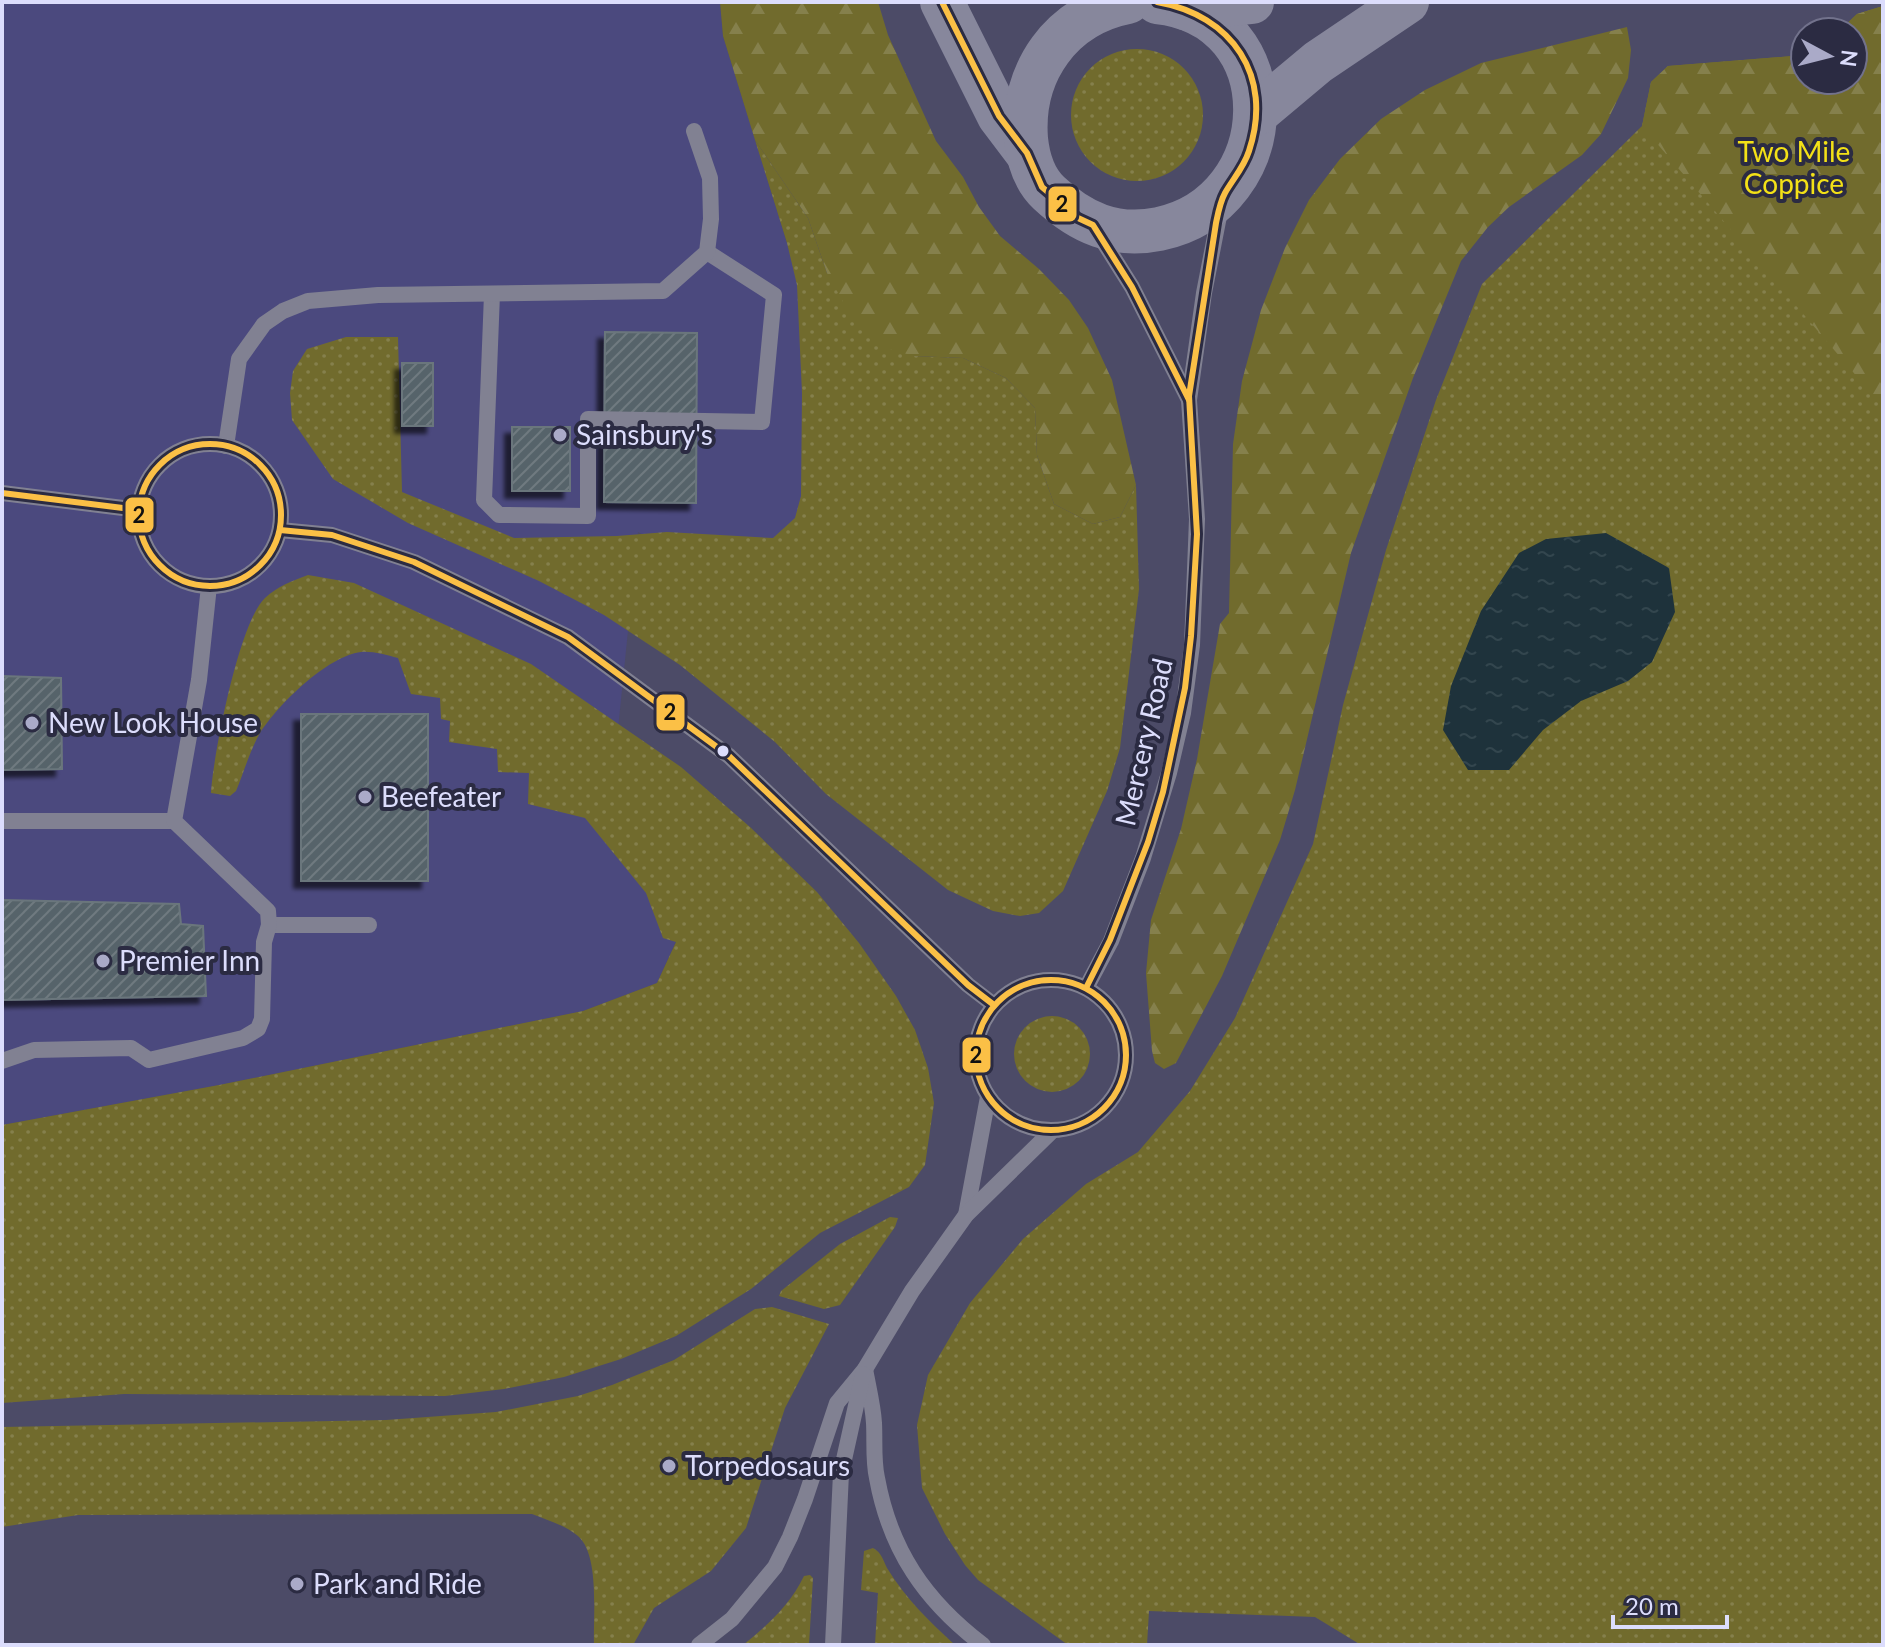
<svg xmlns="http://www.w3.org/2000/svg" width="1885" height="1647" font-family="Lato,sans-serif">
  <defs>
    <pattern id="grass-dots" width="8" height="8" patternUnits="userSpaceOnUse" patternTransform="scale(2)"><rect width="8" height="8" fill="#716b2d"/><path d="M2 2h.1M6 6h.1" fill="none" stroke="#85804c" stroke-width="1.8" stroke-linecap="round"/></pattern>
    <pattern id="forest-firs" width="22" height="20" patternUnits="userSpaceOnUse" patternTransform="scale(2)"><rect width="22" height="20" fill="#716b2d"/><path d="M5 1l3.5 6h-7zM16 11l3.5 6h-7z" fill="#85804c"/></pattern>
    <pattern id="water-ripples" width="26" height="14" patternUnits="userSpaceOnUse" patternTransform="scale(2)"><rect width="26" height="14" fill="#1e323b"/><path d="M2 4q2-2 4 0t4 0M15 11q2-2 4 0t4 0" fill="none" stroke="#33464e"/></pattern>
    <pattern id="building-hatch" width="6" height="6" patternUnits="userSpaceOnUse" patternTransform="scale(2)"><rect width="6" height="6" fill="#57646a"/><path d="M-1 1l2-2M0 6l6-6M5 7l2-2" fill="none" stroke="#6f7a80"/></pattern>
    <filter id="shadow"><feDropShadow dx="-7" dy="7" stdDeviation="2" flood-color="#0009"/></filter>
  </defs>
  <rect width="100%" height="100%" fill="#4c4b67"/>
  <polygon fill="#4b497e" points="2,2 720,2 723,36 815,334 816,577 662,545 638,532 617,739 676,941 657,983 583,1011 219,1085 2,1125"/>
  <g fill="url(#grass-dots)">
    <polygon points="1883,6 1883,1645 1361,1645 1315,1617 1149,1611 1147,1645 1068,1645 978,1580 965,1565 945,1534 922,1488 917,1425 928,1375 970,1303 1023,1239 1086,1184 1138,1152 1190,1091 1235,1018 1313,844 1343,705 1386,550 1436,400 1482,284 1642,126 1651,82 1668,66 1805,55 1805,80 1853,80 1853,32 1838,32 1857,14"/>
    <circle cx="1137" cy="115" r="66"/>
    <polygon points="755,140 808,218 827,273 914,356 963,358 1006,378 1035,408 1037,455 1054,504 1093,524 1120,517 1136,485 1139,589 1120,748 1107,791 1063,891 1039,913 1020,916 993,911 948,890 826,794 775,742 680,665 604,615 539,581 408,523 333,479 292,420 290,393 293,371 307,349 346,337 398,337 402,492 514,538 617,536 667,532 773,538 795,518 801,496 802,393 797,285 787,243"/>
    <path d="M 308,575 L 354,583 L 531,664 L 681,767 L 750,827 L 817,892 L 859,943 L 896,996 L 915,1030 L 928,1068 L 934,1103 L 925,1165 L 909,1187 L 820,1233 L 751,1289 L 676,1336 L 621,1359 L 564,1377 L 504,1389 L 445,1396 L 124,1394 L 2,1403 L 2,1125 L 219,1085 L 583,1011 L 657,983 L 676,942 L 663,938 L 646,893 L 585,818 L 528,804 L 529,773 L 498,772 L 497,749 L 449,742 L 450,721 L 441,719 L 440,698 L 411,694 L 398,658 C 386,655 373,651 361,652 C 327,656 278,705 260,733 C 250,750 244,772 236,791 L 230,796 L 211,793 C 213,756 239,622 265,598 C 278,586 292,581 308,575 Z"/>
    <circle cx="1052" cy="1054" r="38"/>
    <polygon points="890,1217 898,1218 895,1227 840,1305 824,1309 779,1296 781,1291 840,1244"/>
    <path d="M 772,1307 L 829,1324 L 785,1408 L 746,1528 L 711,1571 L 654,1608 L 633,1645 L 594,1645 C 593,1617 600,1555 578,1536 C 565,1525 547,1520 532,1514 L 78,1515 L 2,1527 L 2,1427 L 386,1420 L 496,1412 L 578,1396 L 612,1385 L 674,1360 L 755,1309 Z"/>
    <path d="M 873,1548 C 882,1553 883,1560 887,1568 C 906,1599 929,1621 955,1645 L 875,1645 L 878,1593 L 861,1590 L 864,1551 Z"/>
    <path d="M 810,1575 L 813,1578 L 809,1645 L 743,1645 C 768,1625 790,1605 804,1576 Z"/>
  </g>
  <g fill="url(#forest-firs)">
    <polygon points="720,2 878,2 888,35 936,141 963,177 979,207 1000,236 1039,269 1069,300 1088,328 1112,380 1136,485 1120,517 1093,524 1054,504 1037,455 1035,408 1006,378 963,358 914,356 878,346 851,316 827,273 808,218 755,140 723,36"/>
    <polygon points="1883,6 1883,407 1642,126 1651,82 1668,66 1805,55 1805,80 1853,80 1853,32 1838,32 1857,14"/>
    <polygon points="1627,27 1631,50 1628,78 1601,134 1582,155 1509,207 1488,227 1461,261 1413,378 1351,553 1295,790 1280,840 1222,976 1176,1063 1164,1069 1155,1063 1152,1051 1146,973 1151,920 1181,829 1197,759 1220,624 1229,613 1233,444 1242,381 1261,310 1285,248 1309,200 1340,159 1381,119 1425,90 1481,63"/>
  </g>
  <polygon fill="url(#water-ripples)" points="1606,533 1669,568 1675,612 1652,662 1628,681 1581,701 1543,730 1509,770 1468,770 1443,730 1451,686 1481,611 1519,553 1546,539"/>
  <g fill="url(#building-hatch)" stroke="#6a767c" stroke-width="2" filter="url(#shadow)">
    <polygon points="605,332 697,333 696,503 604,502"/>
    <rect x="402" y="363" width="31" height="63"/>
    <rect x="512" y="427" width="58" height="64"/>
    <polygon points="2,676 61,678 62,769 2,770"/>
    <rect x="301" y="714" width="127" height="167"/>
    <polygon points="2,900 179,904 181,924 203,926 206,996 2,1000"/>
  </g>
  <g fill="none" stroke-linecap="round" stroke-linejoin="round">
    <g stroke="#818192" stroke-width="16">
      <polyline points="492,294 484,500 499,515 588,516 588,419 762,422 774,295 707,252"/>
      <polyline points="226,446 239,359 264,324 283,311 308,301 378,295 663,291 707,252 711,219 710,178 694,131"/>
      <polyline points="2,821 174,821"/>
      <polyline points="269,925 369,925"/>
      <polyline points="2,1061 34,1050 131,1048 149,1060 243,1038 258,1029 262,1019 264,942 269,925 268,911 174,821 199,680 209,586"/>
      <polyline points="966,1215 988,1097"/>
      <path d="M 865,1369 C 868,1386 873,1405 874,1423 C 875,1441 873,1461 877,1478 C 890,1550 925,1601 983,1645"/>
      <polyline points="699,1645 732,1619 775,1567 790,1537 805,1499 837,1403 865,1369 912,1291 966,1215 1052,1131"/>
      <polyline points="833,1645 841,1473 863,1374"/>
    </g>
    <g stroke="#818192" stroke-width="16">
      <polyline points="1098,233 1132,287 1189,400"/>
      <circle cx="210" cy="515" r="71"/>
      <polyline points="2,493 139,510"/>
      <polyline points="280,530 332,535 414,562 568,637 729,756 968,985 994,1005"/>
      <circle cx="1051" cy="1055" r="75"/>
      <polyline points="1086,988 1111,941 1143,858 1169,773 1183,713 1192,645 1197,519 1189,400 1204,293 1221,206"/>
    </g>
    <g stroke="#87879c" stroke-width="44">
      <polyline points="942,2 999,116 1027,153"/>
      <path d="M 1128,2 C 1061,15 1021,72 1026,139 C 1028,158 1034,179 1049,193 C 1081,223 1115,238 1159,229 C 1284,203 1291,16 1157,2"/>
      <polyline points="1188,9 1252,2"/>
      <polyline points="1256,114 1318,62 1407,2"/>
    </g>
    <g stroke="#2b2b42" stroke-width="12">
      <g id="bus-1">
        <polyline points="942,2 999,116 1027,153 1042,187 1078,218 1093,225 1132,287 1189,400"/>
        <circle cx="210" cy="515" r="71"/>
        <polyline points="2,493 139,510"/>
        <polyline points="280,530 332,535 414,562 568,637 729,756 968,985 994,1005"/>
        <circle cx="1051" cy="1055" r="75"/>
        <path d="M 1086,988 L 1110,940 L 1148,842 L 1163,792 L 1185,688 L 1191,636 L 1197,534 L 1189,396 L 1216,223 C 1218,213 1220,202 1225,193 C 1233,179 1244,167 1249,151 C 1274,76 1232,15 1157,2"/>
      </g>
    </g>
    <use href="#bus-1" stroke="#fbc046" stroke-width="6"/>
  </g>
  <g fill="#aaaac8" stroke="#2b2b42" stroke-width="3">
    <circle cx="560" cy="435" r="8"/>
    <circle cx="32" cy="723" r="8"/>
    <circle cx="365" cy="797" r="8"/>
    <circle cx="103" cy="961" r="8"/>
    <circle cx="669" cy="1466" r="8"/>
    <circle cx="297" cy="1584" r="8"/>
  </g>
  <circle fill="#dcddfc" stroke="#2b2b42" stroke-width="3" cx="723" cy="751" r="7"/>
  <g text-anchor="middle" stroke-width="8" stroke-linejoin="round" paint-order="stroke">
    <g font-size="28" fill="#f3e117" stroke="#2b2b42">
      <text x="1794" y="162">Two Mile<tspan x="1794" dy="32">Coppice</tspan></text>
    </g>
    <g font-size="28" fill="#dcddfc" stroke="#2b2b42" text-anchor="start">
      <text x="576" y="445">Sainsbury's</text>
      <text x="48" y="733">New Look House</text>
      <text x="381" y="807">Beefeater</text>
      <text x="119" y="971">Premier Inn</text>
      <text x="685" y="1476">Torpedosaurs</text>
      <text x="313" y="1594">Park and Ride</text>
    </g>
    <g font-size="28" fill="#dcddfc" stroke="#2b2b42">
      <text transform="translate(1144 742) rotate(-77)" y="10">Mercery Road</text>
    </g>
  </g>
  <g stroke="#2b2b42" stroke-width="3">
    <rect x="1047" y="185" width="31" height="38" rx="8" fill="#fbc046"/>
    <rect x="124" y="496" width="31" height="38" rx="8" fill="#fbc046"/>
    <rect x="655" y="693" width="31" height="39" rx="8" fill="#fbc046"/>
    <rect x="961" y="1036" width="31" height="38" rx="8" fill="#fbc046"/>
  </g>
  <g font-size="22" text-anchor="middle" font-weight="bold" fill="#111">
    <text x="1062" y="212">2</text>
    <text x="139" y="523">2</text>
    <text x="670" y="720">2</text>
    <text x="976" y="1063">2</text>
  </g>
  <rect width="1885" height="1647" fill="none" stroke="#dcddfc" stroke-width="8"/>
  <g transform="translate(1829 56) rotate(97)"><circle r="38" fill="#2b2b42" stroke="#72728c" stroke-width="2"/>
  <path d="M0-6L14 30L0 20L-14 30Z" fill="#aaaac8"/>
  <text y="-12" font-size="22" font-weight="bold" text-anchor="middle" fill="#dcddfc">N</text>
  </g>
  <path d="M1613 1615v12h114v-12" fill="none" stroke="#dcddfc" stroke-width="4"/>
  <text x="1625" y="1615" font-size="24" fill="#dcddfc" stroke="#2b2b42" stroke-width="6" paint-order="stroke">20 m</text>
</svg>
